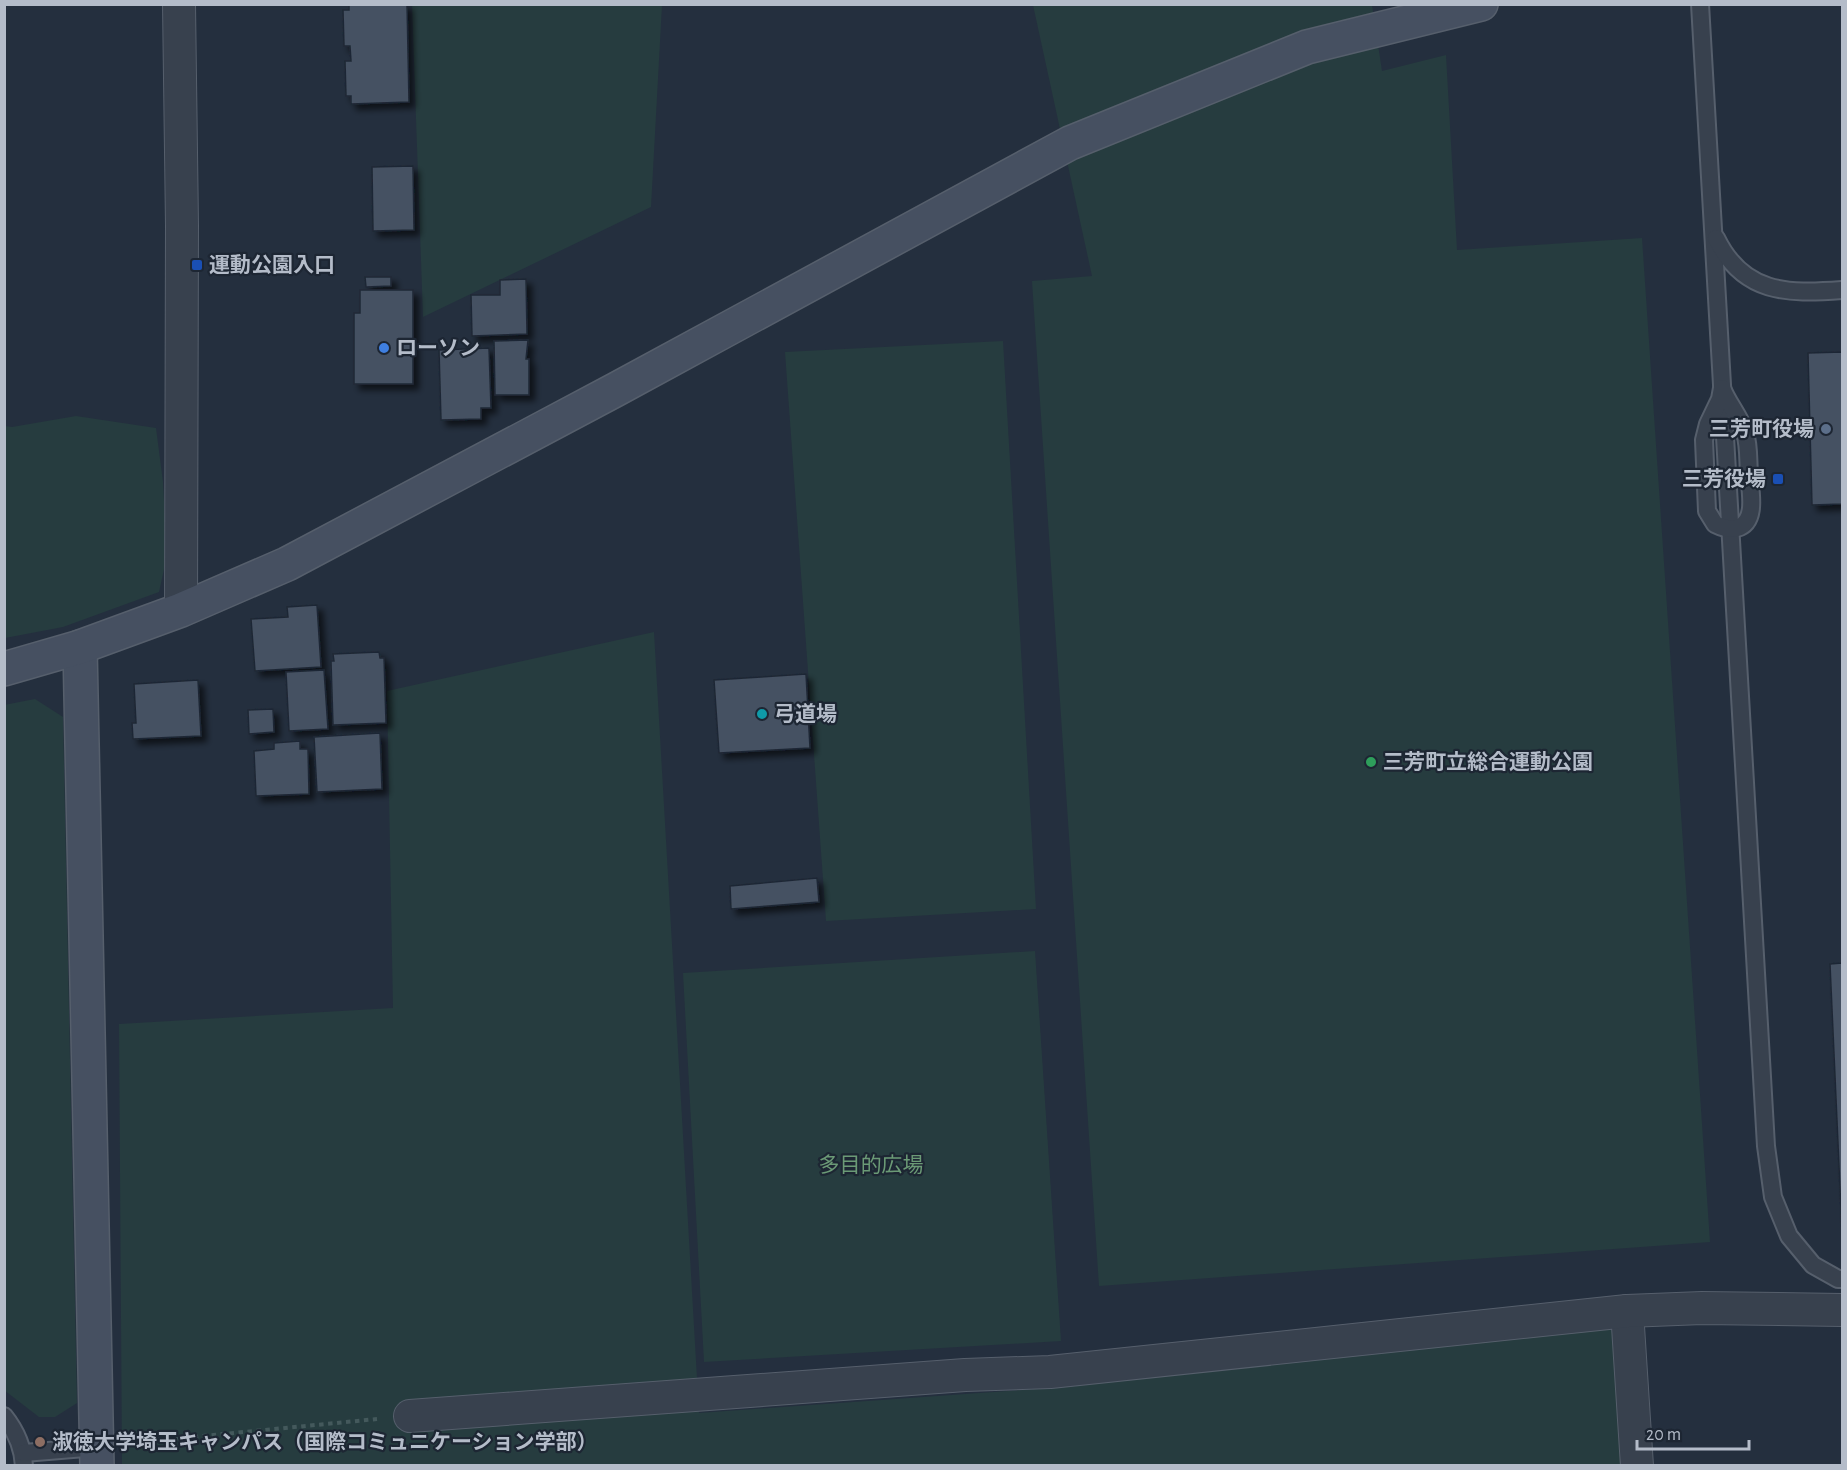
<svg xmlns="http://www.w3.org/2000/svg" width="1847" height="1470" font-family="'Alegreya Sans','Noto Sans JP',sans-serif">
  <defs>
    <filter id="shadow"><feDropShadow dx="5.5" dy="5.5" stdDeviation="3" flood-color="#0009"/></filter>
  </defs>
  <rect width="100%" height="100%" fill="#242f3e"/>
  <g fill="#263c3f">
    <polygon points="412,5 662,5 651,207 423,317"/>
    <polygon points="1033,5 1372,5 1382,71 1446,55 1457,250 1642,238 1710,1242 1099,1286 1032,281 1092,276"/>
    <polygon points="1003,341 1036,909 826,921 785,352"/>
    <polygon points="76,416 156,428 163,482 167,556 159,592 63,627 5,638 5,426 12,427"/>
    <polygon points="654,632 699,1413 1077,1386 1189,1369 1617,1328 1626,1465 122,1465 119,1024 393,1008 387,691"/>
    <polygon points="35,699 63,717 77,1403 55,1417 39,1417 4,1390 4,705"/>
    <polygon points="1035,951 1061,1341 704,1362 683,973"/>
  </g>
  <g fill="#455162" stroke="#1f2835" stroke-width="1.5" filter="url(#shadow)">
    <polygon points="349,4 407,4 409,102 351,104 351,96 346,96 345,61 351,61 350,46 344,46 343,10 349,10"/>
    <polygon points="413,166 414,230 373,231 372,167"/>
    <polygon points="365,277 391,277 391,286 366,287"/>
    <polygon points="526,279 527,334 472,336 471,295 500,295 500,280"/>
    <polygon points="360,290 413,290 413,384 354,384 354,313 360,313"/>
    <polygon points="528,340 526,359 529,359 529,395 495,395 494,341"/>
    <polygon points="489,348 491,408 481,408 481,419 441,420 439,350"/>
    <polygon points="1842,352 1842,504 1812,505 1808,353"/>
    <polygon points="317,605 321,667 255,671 251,619 288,617 287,607"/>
    <polygon points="379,652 380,658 384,658 386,723 333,725 331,661 334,661 333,654"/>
    <polygon points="324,670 328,729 289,731 286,672"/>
    <polygon points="806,674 810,748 719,753 714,680"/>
    <polygon points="198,680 201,736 133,739 132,723 136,723 134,684"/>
    <polygon points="273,709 274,732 249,734 248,710"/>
    <polygon points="380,733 382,789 317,792 314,737"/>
    <polygon points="300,741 300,749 308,749 309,794 256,796 254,751 274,749 274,743"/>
    <polygon points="817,878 819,902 731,909 730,886"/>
    <polygon points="1842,963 1842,1233 1830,964"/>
  </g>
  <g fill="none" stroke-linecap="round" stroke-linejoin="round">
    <g stroke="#565f6c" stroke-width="20">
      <g id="lane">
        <polyline points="1700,4 1766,1146 1773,1197 1789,1236 1813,1265 1838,1279 1842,1279"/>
        <path d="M 1716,238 C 1743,294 1787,294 1842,290"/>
        <path d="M 1722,388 C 1728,404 1740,416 1745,433 C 1749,445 1748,461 1749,474 C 1750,490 1758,522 1737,528 C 1729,530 1723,528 1715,524 L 1707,511 L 1704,440 L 1708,424 L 1720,399 Z"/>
        <path d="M 4,1416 C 16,1431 23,1446 24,1466"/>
        <polyline points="24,1453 97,1447"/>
      </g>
    </g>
    <g stroke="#565f6c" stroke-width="34">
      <g id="street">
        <polyline points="179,4 182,226 181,610"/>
        <polyline points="1627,1311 1637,1466"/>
        <polyline points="410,1416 965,1375 1050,1372 1627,1311 1702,1308 1842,1310"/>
      </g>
    </g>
    <g stroke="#565f6c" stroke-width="36">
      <g id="secondary">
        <polyline points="80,647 97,1466"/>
        <polyline points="4,669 80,647 181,610 287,564 615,390 1070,143 1307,47 1481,4"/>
      </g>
    </g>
    <polyline stroke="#44595c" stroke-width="4" stroke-dasharray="4.5 4.5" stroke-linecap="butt" points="131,1443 377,1419"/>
    <use href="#lane" stroke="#38414e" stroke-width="16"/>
    <use href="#street" stroke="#38414e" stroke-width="32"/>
    <use href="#secondary" stroke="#465061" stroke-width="33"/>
  </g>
  <g fill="#1a4fb4" stroke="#1d2633" stroke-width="2">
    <rect x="191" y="259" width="12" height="12" rx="3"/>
    <rect x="1772" y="473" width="12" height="12" rx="3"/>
  </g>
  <circle fill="#3f7fe0" stroke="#1d2633" stroke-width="2" cx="384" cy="348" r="6"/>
  <circle fill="#5c6f8a" stroke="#1d2633" stroke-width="2" cx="1826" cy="429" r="6"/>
  <circle fill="#0f9aa8" stroke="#1d2633" stroke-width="2" cx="762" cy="714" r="6"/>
  <circle fill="#2e9e5b" stroke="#1d2633" stroke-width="2" cx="1371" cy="762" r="6"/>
  <circle fill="#8d6e63" stroke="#1d2633" stroke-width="2" cx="40" cy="1442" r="6"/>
  <g text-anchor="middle" stroke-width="4.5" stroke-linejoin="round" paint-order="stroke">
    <g font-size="21" font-weight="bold" fill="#b4bcc9" stroke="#1d2633" text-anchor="start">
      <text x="209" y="272">運動公園入口</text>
      <text x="396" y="355">ローソン</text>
      <text x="1814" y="436" text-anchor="end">三芳町役場</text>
      <text x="1766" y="486" text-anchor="end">三芳役場</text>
      <text x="774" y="721">弓道場</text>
      <text x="1383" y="769">三芳町立総合運動公園</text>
      <text x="52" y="1449">淑徳大学埼玉キャンパス（国際コミュニケーション学部）</text>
    </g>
    <g font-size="21" fill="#6b9a76" stroke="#1d2633">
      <text x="871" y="1172">多目的広場</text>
    </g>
  </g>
  <rect width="1847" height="1470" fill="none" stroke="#b4bcc9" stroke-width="12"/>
  <path d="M1637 1440v9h112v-9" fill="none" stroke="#b4bcc9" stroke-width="3"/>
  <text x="1646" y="1440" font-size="18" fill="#b4bcc9" stroke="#1d2633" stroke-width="4.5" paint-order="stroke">20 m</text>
</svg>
